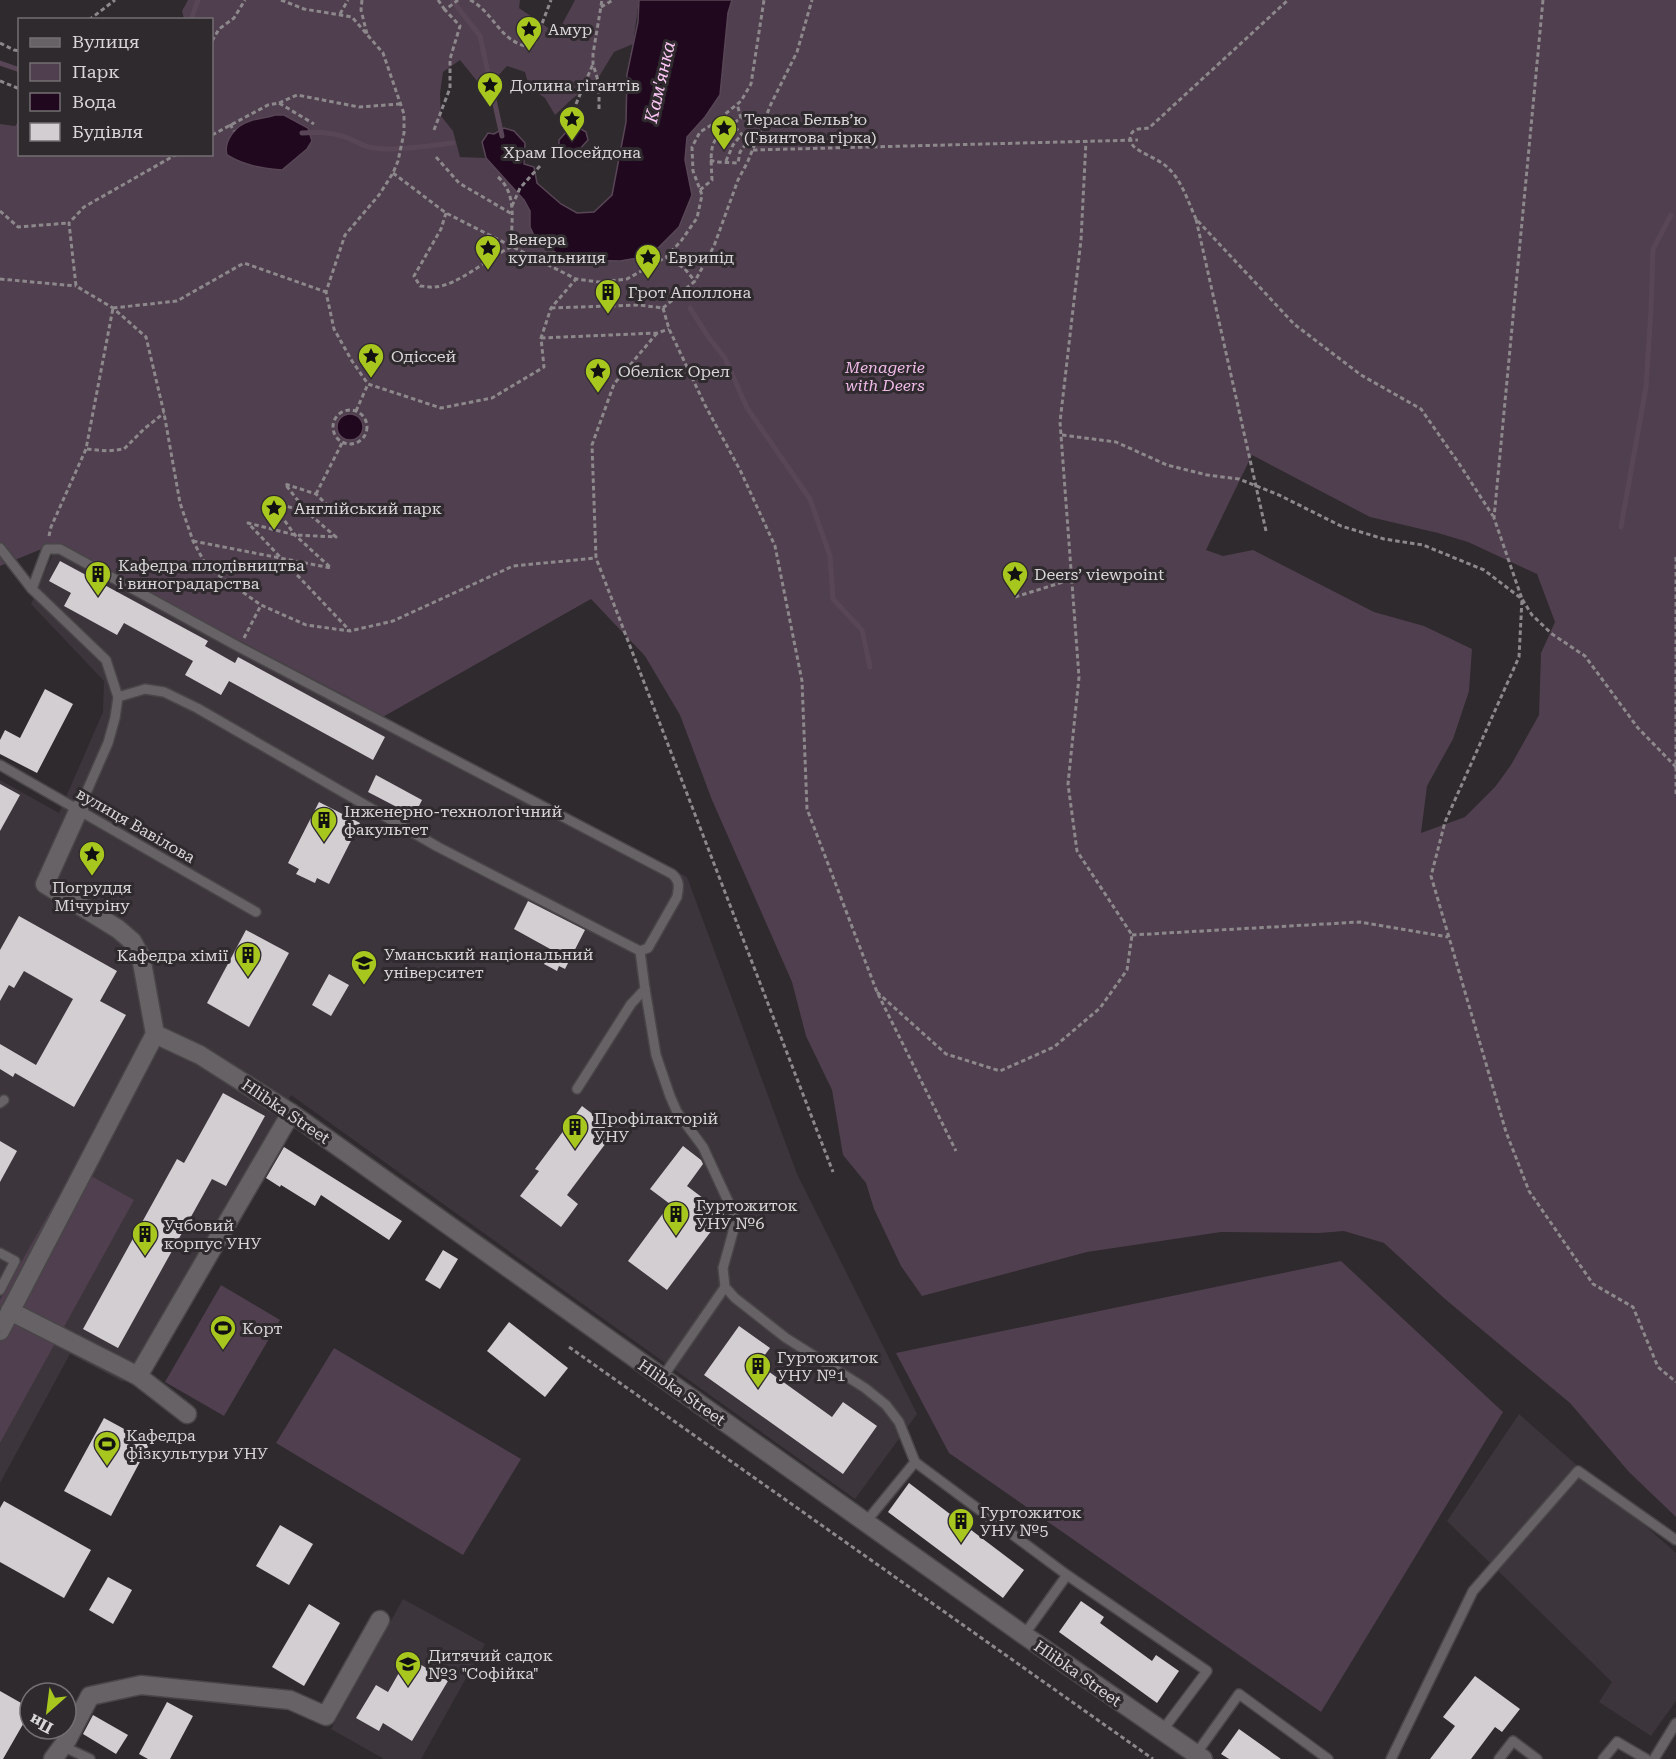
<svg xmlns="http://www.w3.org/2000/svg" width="1676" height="1759" font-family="'Roboto Serif',serif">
  <rect width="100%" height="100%" fill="#2f2a2e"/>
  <g fill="#3d353c">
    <polygon points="56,547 687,877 797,1174 917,1414 855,1499 291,1095 123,1382 70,1354 0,1483 0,780 59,813 103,712 104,681 31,604"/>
    <polygon points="1519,1414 1676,1553 1676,1701 1651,1736 1599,1702 1612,1682 1447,1521"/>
    <polygon points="403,1599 485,1644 421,1759 384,1759 331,1729"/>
  </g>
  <g fill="#503f4e" fill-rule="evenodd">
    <path d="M 188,0 L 520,0 L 519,8 L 557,34 L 575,0 L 639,0 L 633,44 L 614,52 L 597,80 L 572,99 L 555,115 L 545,98 L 529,87 L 525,72 L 507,66 L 497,77 L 477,81 L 460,60 L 443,72 L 440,94 L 441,116 L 453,131 L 460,157 L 486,158 L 524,200 L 530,211 L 530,227 L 579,260 L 600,259 L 692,195 L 685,160 L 687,137 L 705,117 L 722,73 L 728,13 L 732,0 L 1676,0 L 1676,1517 L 1629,1472 L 1570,1403 L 1445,1299 L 1384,1243 L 1344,1231 L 1319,1233 L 1221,1232 L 1087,1252 L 922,1296 L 901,1266 L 874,1209 L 866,1183 L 843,1155 L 832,1090 L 806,1036 L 792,982 L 712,800 L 680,715 L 645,656 L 591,599 L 381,718 L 355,701 L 54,544 L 0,566 L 0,124 L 15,126 L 19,121 L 20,154 L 212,154 L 212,20 L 184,19 L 182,11 ZM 1252,455 L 1370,517 L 1438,533 L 1468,542 L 1537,574 L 1555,622 L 1541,653 L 1539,715 L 1511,765 L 1495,787 L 1465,817 L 1421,833 L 1427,786 L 1453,739 L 1469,691 L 1472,649 L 1424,626 L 1374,612 L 1253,550 L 1223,556 L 1206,550 Z"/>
    <polygon points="75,1167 134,1200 0,1443 0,1300"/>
    <polygon points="1341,1261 1503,1412 1321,1712 949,1453 896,1353"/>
    <polygon points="221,1285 280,1320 224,1416 165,1382"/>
    <polygon points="334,1348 521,1459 463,1555 276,1443"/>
  </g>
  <g fill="#20081e" stroke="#584656" stroke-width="1.5">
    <polygon points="639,0 732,0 728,13 720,95 705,117 687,137 685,160 692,195 679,227 650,256 620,261 579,260 562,256 537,242 530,227 530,211 524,200 486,158 482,142 488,133 494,134 504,128 514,131 525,143 524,164 534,167 537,183 561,204 577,213 594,212 612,195 626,122 627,74 638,22"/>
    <path d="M 275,115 L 284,115 L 308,128 L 312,141 L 307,149 L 282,170 C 262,168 245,166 227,155 C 223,141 236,125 250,121 C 258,118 267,118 275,115 Z"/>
    <polygon points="576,126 586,132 588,140 577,152 568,155 559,149 559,140 570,128"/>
    <circle cx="350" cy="427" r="13"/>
  </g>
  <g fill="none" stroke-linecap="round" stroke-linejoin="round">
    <g stroke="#584656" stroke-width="5">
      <polyline points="452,0 480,36 502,136"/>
      <polyline points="191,20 198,0"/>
      <polyline points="0,63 20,70"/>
      <path d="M 302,133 C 317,132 333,132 348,138 C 356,141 364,147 374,148 C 399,151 427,146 453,143"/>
      <polyline points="690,308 709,338 725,358 747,408 810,499 830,556 833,599 862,630 870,667"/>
      <polyline points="1621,527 1646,387 1651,309 1653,249 1671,215"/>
    </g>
  </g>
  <g fill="#d3ced2">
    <polygon points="60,561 208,641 205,646 235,663 238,657 385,737 373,760 229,681 221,695 185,675 193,661 124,623 117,635 64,606 71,593 49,581"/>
    <polygon points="45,689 73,704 37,773 0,754 0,740 5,730 20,738"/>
    <polygon points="376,775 422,800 414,816 368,792"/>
    <polygon points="0,784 20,795 0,831"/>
    <polygon points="319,802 360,823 329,884 317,878 315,883 296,874 299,869 288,863"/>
    <polygon points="528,901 585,930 565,969 559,966 557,971 544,964 552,950 514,929"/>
    <polygon points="19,916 117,971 100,1001 126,1015 74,1107 15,1073 13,1077 0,1069 0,1044 36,1065 73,999 24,971 14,988 9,985 0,1001 0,950"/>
    <polygon points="246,930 289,953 249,1027 207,1003"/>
    <polygon points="329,974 349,985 331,1016 312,1005"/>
    <polygon points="223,1093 265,1116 226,1186 212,1179 118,1348 83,1329 177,1159 184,1163"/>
    <polygon points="582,1106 615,1131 567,1195 578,1204 561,1227 520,1196 539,1171 535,1169"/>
    <polygon points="0,1141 17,1151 0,1182"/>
    <polygon points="683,1146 701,1160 703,1164 687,1186 724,1214 667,1290 628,1261 670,1204 650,1189"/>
    <polygon points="284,1147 402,1221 389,1240 321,1195 315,1206 281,1185 280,1187 266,1178"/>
    <polygon points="443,1250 458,1259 440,1289 425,1280"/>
    <polygon points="509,1322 568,1368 545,1397 487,1351"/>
    <polygon points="739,1326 770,1348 758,1364 832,1417 843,1402 877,1426 843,1474 704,1375"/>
    <polygon points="104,1418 150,1443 111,1516 64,1491"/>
    <polygon points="909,1483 1024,1570 1003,1598 888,1512"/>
    <polygon points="4,1501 91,1550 64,1598 0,1562 0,1508"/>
    <polygon points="280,1525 313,1544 289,1585 256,1566"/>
    <polygon points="108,1577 132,1590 113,1624 89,1610"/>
    <polygon points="1081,1601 1104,1617 1100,1623 1152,1661 1156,1655 1179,1671 1157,1703 1059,1632"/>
    <polygon points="309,1604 340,1623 304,1686 272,1667"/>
    <polygon points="408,1657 448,1681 412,1741 383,1723 379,1731 356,1718 376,1685 388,1692"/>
    <polygon points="1475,1676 1520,1709 1502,1732 1495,1727 1471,1759 1430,1759 1455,1726 1443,1717"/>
    <polygon points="0,1691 30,1708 30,1712 3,1759 0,1759"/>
    <polygon points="167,1702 193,1716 170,1759 148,1759 139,1754"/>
    <polygon points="93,1715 128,1735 116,1754 83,1734"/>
    <polygon points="1239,1729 1281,1759 1229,1759 1221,1754"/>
  </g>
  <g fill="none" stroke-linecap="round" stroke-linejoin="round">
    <g stroke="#494648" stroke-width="12">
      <g id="lane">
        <polyline points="0,548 32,589"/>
        <polyline points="118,697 145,689 164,692 197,708 438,847 640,951 645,989 631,1004 577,1089"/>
        <polyline points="0,765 256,912"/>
        <path d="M 79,809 L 108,743 L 115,718 L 118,697 L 106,660 L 32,589 L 47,549 L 60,549 L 239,647 L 672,874 C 680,881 679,887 677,897 L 648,948 L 640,951"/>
        <polyline points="645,989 656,1055 670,1096 677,1112 703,1147 734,1214 733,1232 723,1268 725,1287 735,1298 786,1338 865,1388 886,1405 899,1422 915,1462"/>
        <polyline points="0,1103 4,1100"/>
        <polyline points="0,1253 15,1261 0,1290"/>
        <polyline points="662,1378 725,1287"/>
        <polyline points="865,1523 915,1462 1067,1575 1024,1635"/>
        <polyline points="1067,1575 1207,1671 1162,1731"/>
        <polyline points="62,1746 90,1759"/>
        <polyline points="1196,1754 1239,1694 1328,1759"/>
        <polyline points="1391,1759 1473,1591 1578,1471 1676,1540"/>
        <polyline points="1499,1759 1513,1741 1537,1759"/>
        <polyline points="1603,1759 1617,1742 1646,1759"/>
        <polyline points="1654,1759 1676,1723"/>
      </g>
    </g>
    <g stroke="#494648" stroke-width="21">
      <g id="street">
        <polyline points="155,1034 200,1055 291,1113 1024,1635 1203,1759"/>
        <polyline points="10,1311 138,1376 291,1113"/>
        <polyline points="0,1331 155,1034 141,957 132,941 118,929 45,884 79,809"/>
        <polyline points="138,1376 187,1414"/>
        <polyline points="53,1759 67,1740 90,1696 141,1685 290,1700 326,1716 380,1620"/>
      </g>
    </g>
    <g stroke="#8c888b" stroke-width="3" stroke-dasharray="4.5 3" stroke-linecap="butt">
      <polyline points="281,0 304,9 352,17 383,53 404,114 404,133 398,161 393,173 379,195 345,235 326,292 334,329 352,361 368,384 441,408 492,398 544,367 541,338 551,308 576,279"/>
      <polyline points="362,0 361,10 367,34"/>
      <polyline points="438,0 445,10"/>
      <path d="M 470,0 C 495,13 499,42 530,47 L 535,42 L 551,0"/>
      <polyline points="1543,0 1494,518 1522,599 1519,657 1445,822 1431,876 1506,1132 1529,1191 1593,1284 1633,1307 1658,1367 1676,1382"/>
      <polyline points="601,7 613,0"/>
      <polyline points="340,14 348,0"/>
      <polyline points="89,20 115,0"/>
      <polyline points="212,41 219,29 234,18 245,0"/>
      <polyline points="0,43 14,50 20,51"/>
      <polyline points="0,81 20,89"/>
      <polyline points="279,103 297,95 359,107 400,104"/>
      <polyline points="576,104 593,64"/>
      <polyline points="599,109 599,84 593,64 593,54 602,0"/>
      <polyline points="230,124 234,131"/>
      <polyline points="434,130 450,88 450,59 460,26 445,10 458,0"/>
      <polyline points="212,135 268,105 279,103 314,124"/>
      <polyline points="753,150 1138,140"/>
      <polyline points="177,154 84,207 69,223 76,286 113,308 146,337 164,413 180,503 193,541 207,567 261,605 306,625 350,631 393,621 513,566 596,558"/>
      <polyline points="436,157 459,183 512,214"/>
      <polyline points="710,160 716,162 738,163 740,152 748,141 732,124"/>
      <polyline points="726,161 733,145 741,135"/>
      <polyline points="393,173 446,213 576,279 599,282 627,279 666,257 681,241 697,218 702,195 693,171 692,147 700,132 713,124 741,101 751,84 764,0"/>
      <path d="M 498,177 C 518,194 511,224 511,247"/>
      <path d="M 700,190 L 712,180 C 710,142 709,140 741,118 L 737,104"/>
      <polyline points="512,206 520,188 540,166"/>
      <polyline points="0,211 18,227 69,223"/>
      <path d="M 446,213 L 441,229 L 414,276 L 420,286 C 425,286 430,288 435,287 C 459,285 488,258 511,247"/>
      <path d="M 1196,219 C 1189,204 1182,181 1169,169 C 1161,160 1147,156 1137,149 C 1130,145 1127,135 1135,130 C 1139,128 1145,129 1149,128 L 1288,0"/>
      <polyline points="666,257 684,268 695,281"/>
      <polyline points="0,279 76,286"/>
      <polyline points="113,308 177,301 244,263 326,292"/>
      <polyline points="551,308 639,305 663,308"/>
      <polyline points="663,308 669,329 705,405 741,472 775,546 802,681 807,809 877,992 956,1151"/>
      <polyline points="663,308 695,281 714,246 738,180 748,161 771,104 797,52 812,0"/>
      <polyline points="608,313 609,306"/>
      <polyline points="657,333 614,384 592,445 596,558 833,1172"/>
      <polyline points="541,338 657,333 669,329"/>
      <circle cx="350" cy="427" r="17"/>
      <polyline points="356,411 368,384"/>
      <polyline points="1062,435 1116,442 1167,465 1207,475 1239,479 1279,495 1341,526 1384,539 1423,545 1484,570 1522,599 1532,615 1552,634 1585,656 1638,728 1676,767"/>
      <polyline points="87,449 108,451 124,449 144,429 164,413"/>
      <polyline points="316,494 342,443"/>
      <polyline points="1266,531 1196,219 1294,324 1361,375 1421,409 1460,465 1493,516"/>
      <polyline points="49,536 51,527 86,449 113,308"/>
      <polyline points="193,541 331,568 295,535 271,502 307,512 336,514 316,494 285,484 307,512 336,537 295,535 248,523 350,631"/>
      <polyline points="1676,557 1676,796"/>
      <polyline points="1015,597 1073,579"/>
      <polyline points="244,638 261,605"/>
      <polyline points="1132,935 1360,922 1448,937"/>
      <polyline points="877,992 946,1054 1000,1071 1054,1047 1100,1008 1127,970 1132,935 1077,851 1068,784 1079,677 1060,422 1081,240 1086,141"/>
      <polyline points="569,1347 1153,1759"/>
    </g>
    <use href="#lane" stroke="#676266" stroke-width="9"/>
    <use href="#street" stroke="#676266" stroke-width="18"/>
  </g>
  <defs>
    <g id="sight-pin" transform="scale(1.35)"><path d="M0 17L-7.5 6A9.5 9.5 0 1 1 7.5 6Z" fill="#a7c71e" stroke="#2f2a2e"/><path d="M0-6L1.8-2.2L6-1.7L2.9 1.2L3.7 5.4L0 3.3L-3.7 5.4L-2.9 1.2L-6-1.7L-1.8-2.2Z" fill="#111"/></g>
    <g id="building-pin" transform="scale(1.35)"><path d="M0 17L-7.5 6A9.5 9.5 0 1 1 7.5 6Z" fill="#a7c71e" stroke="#2f2a2e"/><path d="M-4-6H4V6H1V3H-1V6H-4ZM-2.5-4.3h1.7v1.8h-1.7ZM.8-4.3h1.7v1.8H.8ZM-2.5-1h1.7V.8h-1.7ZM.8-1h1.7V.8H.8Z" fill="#111"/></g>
    <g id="university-pin" transform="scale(1.35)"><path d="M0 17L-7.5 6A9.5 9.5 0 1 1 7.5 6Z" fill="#a7c71e" stroke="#2f2a2e"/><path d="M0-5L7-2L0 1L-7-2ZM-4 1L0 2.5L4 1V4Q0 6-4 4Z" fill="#111"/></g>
    <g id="stadium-pin" transform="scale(1.35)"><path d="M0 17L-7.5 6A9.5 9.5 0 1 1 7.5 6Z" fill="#a7c71e" stroke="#2f2a2e"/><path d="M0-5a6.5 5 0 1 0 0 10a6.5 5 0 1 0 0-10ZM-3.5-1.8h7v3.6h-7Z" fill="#111"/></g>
    <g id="school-pin" transform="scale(1.35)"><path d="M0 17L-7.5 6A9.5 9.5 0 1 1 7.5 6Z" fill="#a7c71e" stroke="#2f2a2e"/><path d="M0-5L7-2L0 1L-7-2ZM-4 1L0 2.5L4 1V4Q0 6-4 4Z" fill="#111"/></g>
  </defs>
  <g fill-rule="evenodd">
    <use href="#sight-pin" x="529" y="29"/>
    <use href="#sight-pin" x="490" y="85"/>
    <use href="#sight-pin" x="572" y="119"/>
    <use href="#sight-pin" x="724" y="128"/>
    <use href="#sight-pin" x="488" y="248"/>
    <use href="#sight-pin" x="648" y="257"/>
    <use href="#building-pin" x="608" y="292"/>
    <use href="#sight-pin" x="371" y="356"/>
    <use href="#sight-pin" x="598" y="371"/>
    <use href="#sight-pin" x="274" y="508"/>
    <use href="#building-pin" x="98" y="574"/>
    <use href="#sight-pin" x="1015" y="574"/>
    <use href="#building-pin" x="324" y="820"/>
    <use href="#sight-pin" x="92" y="854"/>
    <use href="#building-pin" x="248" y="955"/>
    <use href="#university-pin" x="364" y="963"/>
    <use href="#building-pin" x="575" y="1127"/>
    <use href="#building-pin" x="676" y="1214"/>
    <use href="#building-pin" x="145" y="1234"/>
    <use href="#stadium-pin" x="223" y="1328"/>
    <use href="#building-pin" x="758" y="1366"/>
    <use href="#stadium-pin" x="107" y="1444"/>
    <use href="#building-pin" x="961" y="1521"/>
    <use href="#school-pin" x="408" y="1664"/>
  </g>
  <g text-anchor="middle" stroke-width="6" stroke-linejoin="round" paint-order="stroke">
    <g font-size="16" fill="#d9d6d8" stroke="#2f2a2e" text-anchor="start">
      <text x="548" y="35">Амур</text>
      <text x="510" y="91">Долина гігантів</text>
      <text x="744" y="125">Тераса Бельв’ю<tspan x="744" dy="18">(Гвинтова гірка)</tspan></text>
      <text x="572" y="158" text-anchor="middle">Храм Посейдона</text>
      <text x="508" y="245">Венера<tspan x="508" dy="18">купальниця</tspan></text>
      <text x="668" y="263">Еврипід</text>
      <text x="628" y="298">Грот Аполлона</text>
      <text x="391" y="362">Одіссей</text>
      <text x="618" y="377">Обеліск Орел</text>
      <text x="294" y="514">Англійський парк</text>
      <text x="118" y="571">Кафедра плодівництва<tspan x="118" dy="18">і виноградарства</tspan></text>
      <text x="1034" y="580">Deers’ viewpoint</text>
      <text x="344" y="817">Інженерно-технологічний<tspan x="344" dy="18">факультет</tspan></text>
      <text x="92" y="893" text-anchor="middle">Погруддя<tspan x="92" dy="18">Мічуріну</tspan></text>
      <text x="384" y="960">Уманський національний<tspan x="384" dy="18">університет</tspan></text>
      <text x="228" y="961" text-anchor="end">Кафедра хімії</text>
      <text x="594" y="1124">Профілакторій<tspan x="594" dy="18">УНУ</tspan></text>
      <text x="696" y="1211">Гуртожиток<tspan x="696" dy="18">УНУ №6</tspan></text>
      <text x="164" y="1231">Учбовий<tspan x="164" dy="18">корпус УНУ</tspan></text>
      <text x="242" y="1334">Корт</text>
      <text x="777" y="1363">Гуртожиток<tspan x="777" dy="18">УНУ №1</tspan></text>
      <text x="126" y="1441">Кафедра<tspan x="126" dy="18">фізкультури УНУ</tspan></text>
      <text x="980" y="1518">Гуртожиток<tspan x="980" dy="18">УНУ №5</tspan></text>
      <text x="428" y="1661">Дитячий садок<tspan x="428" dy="18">№3 "Софійка"</tspan></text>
    </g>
    <g font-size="16" font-style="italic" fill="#f0bbe9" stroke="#2f2a2e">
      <text x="885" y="373">Menagerie<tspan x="885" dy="18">with Deers</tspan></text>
    </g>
    <g font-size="16" fill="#d9d6d8" stroke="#2f2a2e">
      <text transform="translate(136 825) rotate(30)" y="6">вулиця Вавілова</text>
      <text transform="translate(286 1111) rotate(34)" y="6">Hlibka Street</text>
      <text transform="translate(682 1392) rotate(35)" y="6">Hlibka Street</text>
      <text transform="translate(1078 1673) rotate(35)" y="6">Hlibka Street</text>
    </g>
    <g font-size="18" font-style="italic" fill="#fdc8f6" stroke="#2f2a2e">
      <text transform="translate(660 82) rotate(-77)" y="6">Кам'янка</text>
    </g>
  </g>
  <rect x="18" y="18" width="195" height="138" fill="#2f2a2e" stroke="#736f72" stroke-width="1.5"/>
  <rect x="30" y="38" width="30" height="9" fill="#676266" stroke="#736f72" stroke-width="1.5"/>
  <text x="72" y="48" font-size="18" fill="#d9d6d8">Вулиця</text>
  <rect x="30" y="63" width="30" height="18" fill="#503f4e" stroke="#736f72" stroke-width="1.5"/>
  <text x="72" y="78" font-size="18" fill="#d9d6d8">Парк</text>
  <rect x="30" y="93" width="30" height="18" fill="#20081e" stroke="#736f72" stroke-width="1.5"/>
  <text x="72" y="108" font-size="18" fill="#d9d6d8">Вода</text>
  <rect x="30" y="123" width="30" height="18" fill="#d3ced2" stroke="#736f72" stroke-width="1.5"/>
  <text x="72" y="138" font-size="18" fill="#d9d6d8">Будівля</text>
  <g transform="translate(48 1711) rotate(208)"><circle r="28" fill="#2f2a2e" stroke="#736f72" stroke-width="1.5"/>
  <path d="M0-4.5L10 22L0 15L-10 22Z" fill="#a7c71e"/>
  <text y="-9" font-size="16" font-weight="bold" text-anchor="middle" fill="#d9d6d8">Пн</text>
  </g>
</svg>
